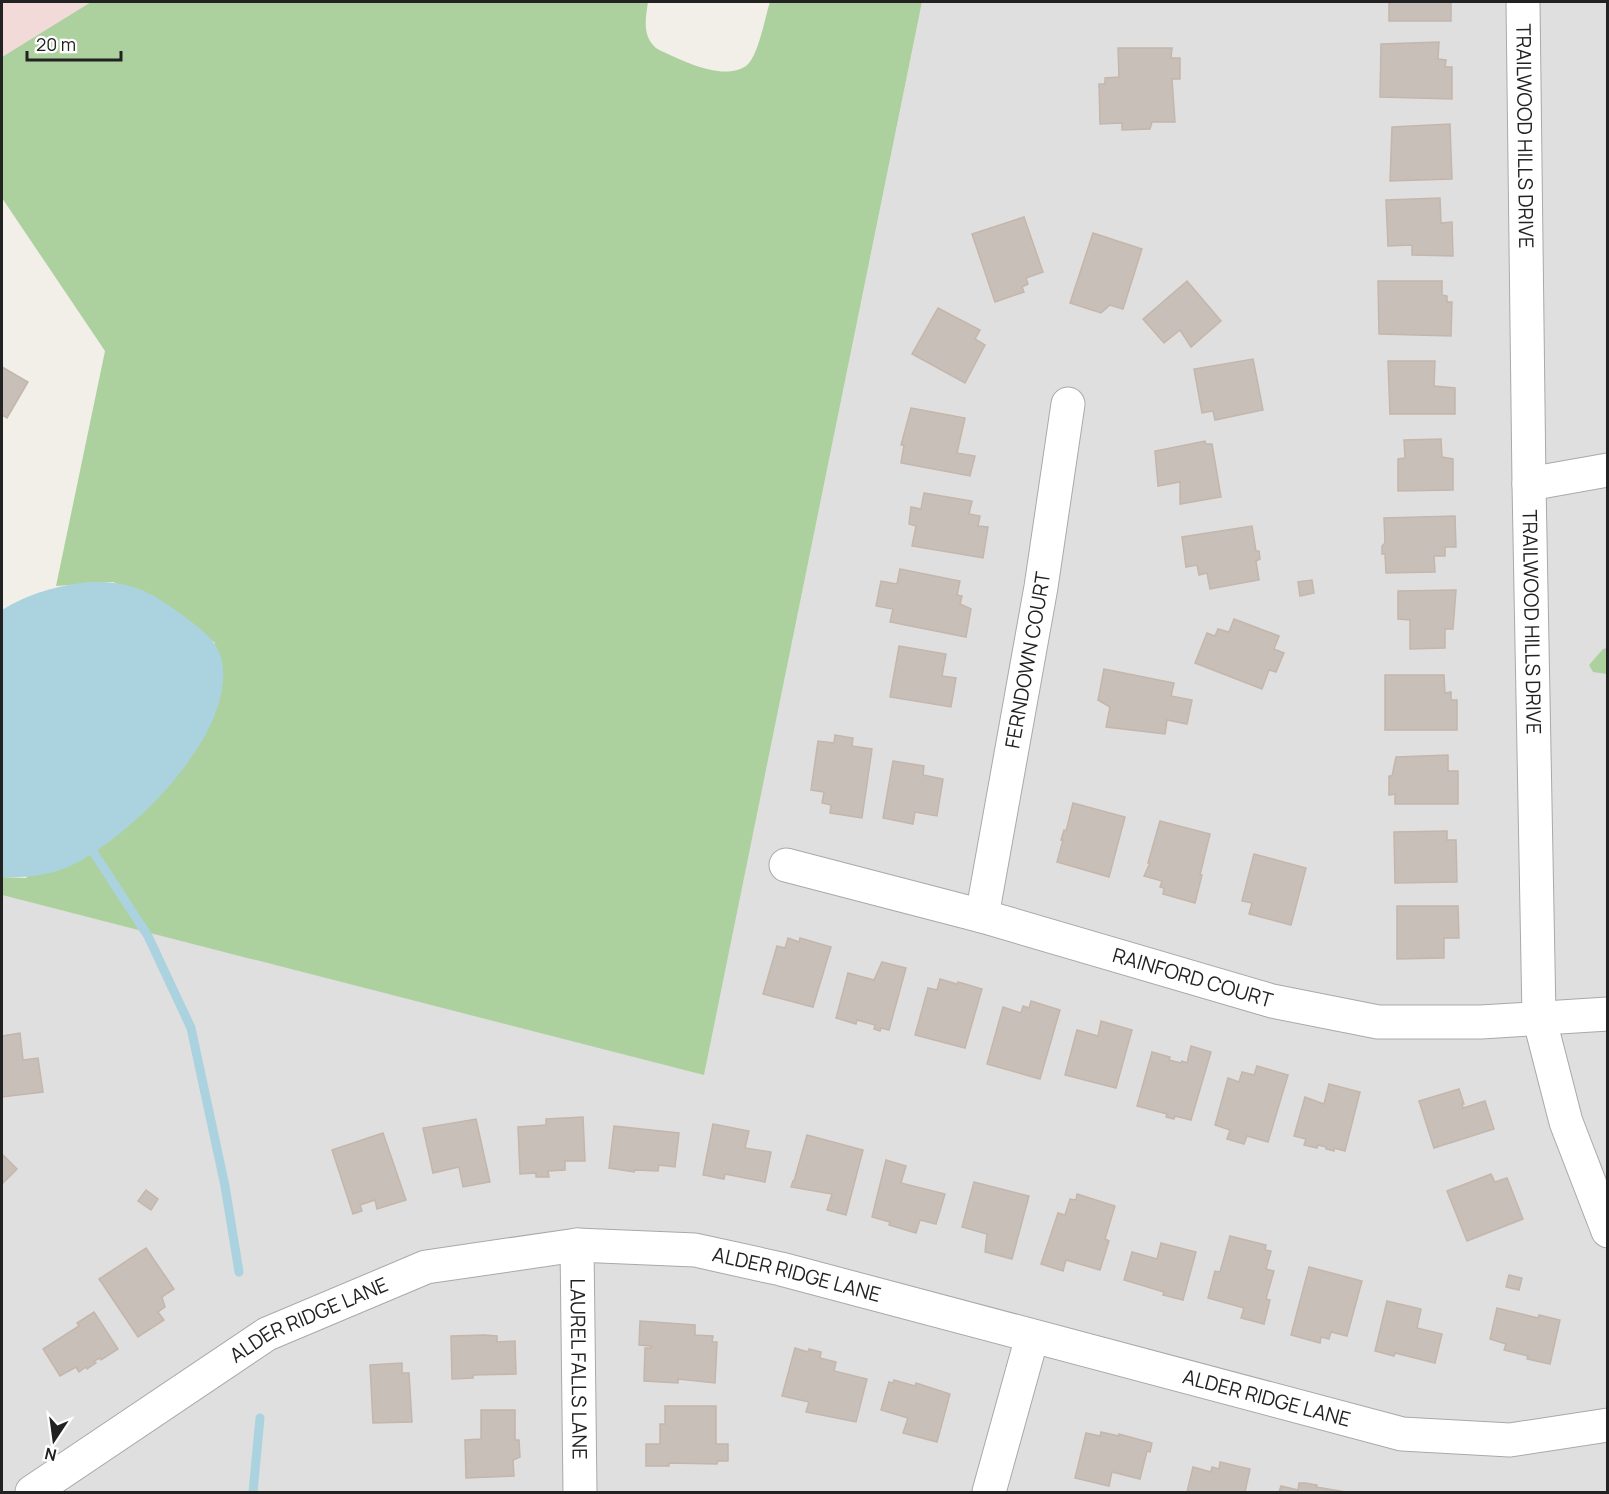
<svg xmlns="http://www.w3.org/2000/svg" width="1609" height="1494" font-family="Manrope,sans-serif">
  <rect width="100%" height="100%" fill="#f2efe9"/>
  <polygon fill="#e0dfdf" points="922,2 1607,2 1607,1492 2,1492 2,895 704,1074"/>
  <polygon fill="#f2dad9" points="2,2 91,2 2,57"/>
  <g fill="#add19e">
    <path d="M 91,2 L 648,2 C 646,16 642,34 654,46 C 657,50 665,52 670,55 C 690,64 725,80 746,66 C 758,58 765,17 770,2 L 922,2 L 704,1075 L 2,895 L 2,877 L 26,878 L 215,643 L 176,611 L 113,582 L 56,586 L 105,351 L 2,198 L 2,57 Z"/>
    <polygon points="1607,648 1607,674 1593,672 1589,665 1603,649"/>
  </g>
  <path fill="#aad3df" d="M 89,582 C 129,581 149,590 181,614 C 196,626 216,638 221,657 C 240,731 130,839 68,867 C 47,876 24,878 2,877 L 2,610 C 30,593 56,586 89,582 Z"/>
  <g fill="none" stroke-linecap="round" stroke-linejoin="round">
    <g stroke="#aad3df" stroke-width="9">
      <polyline points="88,844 148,936 191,1028 225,1186 239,1272"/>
      <polyline points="253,1492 260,1418"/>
    </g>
  </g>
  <g fill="#c7bfb8" stroke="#c4b6ab" stroke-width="1.5">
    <rect x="1389" y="2" width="62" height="19"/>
    <polygon points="1439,42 1438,59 1446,60 1445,67 1452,67 1452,99 1380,97 1381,44"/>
    <polygon points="1118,48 1172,48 1171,58 1180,58 1180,79 1172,79 1175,122 1152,122 1150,129 1122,130 1122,123 1100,124 1099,84 1105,84 1105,78 1119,77"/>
    <polygon points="1450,124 1452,179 1390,181 1392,127"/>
    <polygon points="1440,198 1441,223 1452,222 1453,256 1412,255 1412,245 1388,246 1386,200"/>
    <polygon points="1024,217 1043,272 1026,278 1028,284 1022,287 1024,292 995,302 972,234"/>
    <polygon points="1093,233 1142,249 1123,309 1110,305 1101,313 1070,303"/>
    <polygon points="1187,281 1221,321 1191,347 1180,330 1164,343 1143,319"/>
    <polygon points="1378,281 1442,281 1442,295 1447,296 1447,302 1452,302 1451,336 1379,334"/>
    <polygon points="938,308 980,330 975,339 985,345 965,383 912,354"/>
    <polygon points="1253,359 1263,410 1215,420 1213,411 1202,413 1194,369"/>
    <polygon points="1388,361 1435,361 1434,386 1455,388 1455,414 1390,414"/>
    <polygon points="2,367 28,382 7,418 2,415"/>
    <polygon points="911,408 965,418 957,453 975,456 970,476 901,463 904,445 901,445"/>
    <polygon points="1441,439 1442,457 1453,459 1453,490 1398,491 1398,459 1405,458 1404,440"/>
    <polygon points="1205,441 1206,444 1212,444 1221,497 1180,504 1180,482 1158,486 1155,451"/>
    <polygon points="924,493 972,501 969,514 980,516 978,526 988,527 983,558 912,546 916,526 909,524 911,507 921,509"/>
    <polygon points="1455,516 1456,547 1445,547 1445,556 1434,556 1435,572 1386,573 1385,554 1382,554 1382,546 1385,543 1384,518"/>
    <polygon points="1252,526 1256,551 1259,551 1260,559 1256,561 1259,580 1210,589 1207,573 1199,575 1197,565 1186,567 1182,537"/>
    <polygon points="900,569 960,581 957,595 962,596 960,604 971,609 966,637 890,622 893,609 876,606 881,581 897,584"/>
    <polygon points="1312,580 1314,593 1300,596 1298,582"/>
    <polygon points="1456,590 1453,629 1445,629 1445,648 1410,649 1410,620 1398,619 1398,591"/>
    <polygon points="1234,619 1279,636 1274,649 1284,653 1276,672 1269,670 1262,689 1195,663 1207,633 1215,636 1218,629 1229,632"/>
    <polygon points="899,646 946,654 942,676 956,678 951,707 890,697"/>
    <polygon points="1104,669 1174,683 1171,696 1192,700 1187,724 1167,720 1165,734 1106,727 1110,707 1098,700"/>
    <polygon points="1385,675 1444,675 1445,693 1451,692 1451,700 1457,700 1457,730 1385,730"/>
    <polygon points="835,735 853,738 852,746 872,749 862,818 830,813 831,805 822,803 824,792 811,790 818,741 834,743"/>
    <polygon points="1448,755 1448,771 1458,771 1458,804 1395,804 1395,794 1389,795 1389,776 1392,776 1396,757"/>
    <polygon points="893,761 924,766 923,775 943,779 937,816 915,812 913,824 883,818"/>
    <polygon points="1073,803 1125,817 1109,877 1057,862 1063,840 1061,840 1064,830 1066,831"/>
    <polygon points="1160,821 1210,834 1200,875 1202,875 1195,903 1163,894 1164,888 1160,887 1162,881 1144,876 1150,863 1148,863"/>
    <polygon points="1447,831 1447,840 1456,840 1457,882 1395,883 1394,832"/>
    <polygon points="1254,854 1306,868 1291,925 1249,914 1252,903 1242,901"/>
    <polygon points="1397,906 1458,906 1459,938 1444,938 1444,958 1397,959"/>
    <polygon points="788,938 799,942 800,938 831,947 813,1007 763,994 777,946 785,948"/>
    <polygon points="882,962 906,968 889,1030 881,1028 880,1031 874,1029 875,1025 857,1020 856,1024 836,1018 848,973 874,980"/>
    <polygon points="940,979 957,984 958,982 982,989 965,1048 915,1035 928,988 937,990"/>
    <polygon points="1031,1001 1060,1010 1040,1079 987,1064 1003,1007 1021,1013 1023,1006 1029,1008"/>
    <polygon points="1101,1021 1132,1030 1116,1088 1065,1075 1077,1030 1098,1036"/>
    <polygon points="20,1033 23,1060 38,1058 43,1092 2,1097 2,1036"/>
    <polygon points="1191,1046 1211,1052 1191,1120 1175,1116 1174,1119 1166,1117 1167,1114 1137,1106 1152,1052 1170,1057 1169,1060 1181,1063 1182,1061 1187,1063"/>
    <polygon points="1257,1066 1288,1075 1268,1142 1247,1136 1244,1144 1227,1139 1230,1130 1215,1125 1228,1078 1239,1082 1242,1072 1254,1075"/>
    <polygon points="1329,1084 1360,1092 1345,1151 1334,1148 1334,1151 1326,1149 1326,1147 1318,1145 1317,1148 1304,1145 1306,1139 1294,1136 1305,1097 1324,1104"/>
    <polygon points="1459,1089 1464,1104 1462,1104 1463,1108 1485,1101 1494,1129 1434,1148 1419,1101"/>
    <polygon points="583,1117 585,1161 565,1161 565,1170 548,1171 549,1177 536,1177 536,1173 520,1174 518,1127 546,1125 546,1119"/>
    <polygon points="476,1119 490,1182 463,1187 459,1167 433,1173 423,1128"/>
    <polygon points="713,1124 749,1131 745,1148 771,1152 765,1182 725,1174 724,1179 703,1175"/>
    <polygon points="614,1126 679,1133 675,1167 659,1165 658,1171 635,1170 634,1172 609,1168"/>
    <polygon points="383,1133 406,1200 377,1209 375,1200 360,1205 362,1211 353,1214 332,1150"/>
    <polygon points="807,1135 863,1150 846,1215 827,1210 832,1194 791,1187 793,1181 794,1181"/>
    <polygon points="2,1154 17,1169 2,1184"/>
    <polygon points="886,1160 906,1166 901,1183 945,1194 936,1224 920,1220 916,1233 889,1225 890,1222 872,1217"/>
    <polygon points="1491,1174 1495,1182 1507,1178 1523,1219 1467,1241 1447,1191"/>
    <polygon points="974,1182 1029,1196 1012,1259 985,1252 987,1234 962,1227"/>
    <polygon points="146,1190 158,1199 151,1210 138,1201"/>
    <polygon points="1077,1194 1115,1206 1105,1239 1109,1241 1100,1270 1066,1260 1063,1271 1041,1264 1058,1213 1065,1215 1070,1199 1076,1200"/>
    <polygon points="1230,1236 1266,1245 1265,1250 1271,1251 1266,1269 1274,1271 1266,1299 1270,1300 1264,1324 1241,1318 1244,1308 1208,1298 1215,1271 1220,1272"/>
    <polygon points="1161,1243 1196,1252 1183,1300 1163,1295 1164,1292 1124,1280 1132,1252 1157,1259"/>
    <polygon points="146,1248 174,1289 162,1297 165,1307 158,1312 164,1320 138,1337 99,1279"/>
    <polygon points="1309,1267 1362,1281 1347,1336 1331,1332 1329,1339 1321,1337 1320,1343 1291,1335"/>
    <polygon points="1509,1275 1522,1278 1519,1290 1506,1287"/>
    <polygon points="1387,1301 1421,1309 1417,1328 1442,1334 1435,1363 1395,1353 1394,1356 1375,1351"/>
    <polygon points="1497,1308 1538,1318 1539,1315 1560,1320 1550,1364 1527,1359 1528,1356 1504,1350 1506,1344 1490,1339"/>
    <polygon points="94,1312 118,1349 101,1360 100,1358 94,1361 96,1363 87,1369 86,1367 79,1372 76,1367 60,1376 43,1349 79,1326 77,1323"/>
    <polygon points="640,1321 695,1325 695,1335 713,1336 712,1342 717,1342 715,1383 678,1379 678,1383 644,1381 645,1348 651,1348 651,1346 639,1345"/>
    <polygon points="484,1335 497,1336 497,1342 515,1341 516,1374 473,1375 473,1378 452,1379 451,1336"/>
    <polygon points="795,1348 808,1352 809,1349 821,1352 820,1358 836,1362 834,1371 867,1379 856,1422 806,1412 809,1402 782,1396"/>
    <polygon points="402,1363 402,1373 409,1373 412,1422 373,1423 370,1365"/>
    <polygon points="894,1380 915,1386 916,1383 950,1394 937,1442 903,1433 908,1418 881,1410 889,1382 893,1383"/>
    <polygon points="665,1406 716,1406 716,1444 728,1444 728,1461 718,1461 717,1464 669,1463 669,1466 646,1466 646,1444 660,1444 660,1424 665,1424"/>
    <polygon points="481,1410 515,1410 515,1440 519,1440 520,1457 513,1460 514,1476 466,1478 465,1440 481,1439"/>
    <polygon points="1101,1432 1119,1436 1119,1434 1152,1443 1150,1452 1147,1451 1140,1479 1112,1472 1109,1486 1075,1478 1086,1433 1100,1436"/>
    <polygon points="1220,1462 1250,1469 1245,1492 1187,1492 1193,1467 1211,1472 1212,1467 1219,1469"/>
    <polygon points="1299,1483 1305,1483 1317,1485 1316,1487 1346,1492 1279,1492 1281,1486 1298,1490"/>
  </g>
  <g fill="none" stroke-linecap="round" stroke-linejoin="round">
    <g stroke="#a9a9a9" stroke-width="35">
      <g id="minor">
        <path id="s1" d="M 1523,2 L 1529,484 L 1539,1017 L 1566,1122 L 1608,1231"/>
        <polyline points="1529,484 1608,470"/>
        <path id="s2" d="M 786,865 L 982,916 L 1272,1001 L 1378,1022 L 1481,1022 L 1608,1014"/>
        <path id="s3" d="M 982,916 L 1041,587 L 1068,404"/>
        <path id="s4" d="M 577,1245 L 580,1492"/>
        <path id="s5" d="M 32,1492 L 267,1334 L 426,1267 L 577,1245 L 695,1250 L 781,1269 L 1402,1434 L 1510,1440 L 1608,1425"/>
        <polyline points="989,1492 1032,1337"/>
      </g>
    </g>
    <use href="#minor" stroke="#fff" stroke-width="33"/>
  </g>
  <g text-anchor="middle" stroke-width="4.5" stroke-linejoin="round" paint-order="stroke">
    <g font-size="20" fill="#222" stroke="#fff">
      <text dy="7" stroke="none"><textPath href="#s1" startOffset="134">TRAILWOOD HILLS DRIVE</textPath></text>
      <text dy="7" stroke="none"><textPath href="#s1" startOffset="620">TRAILWOOD HILLS DRIVE</textPath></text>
      <text dy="7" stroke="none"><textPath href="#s3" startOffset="260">FERNDOWN COURT</textPath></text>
      <text dy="7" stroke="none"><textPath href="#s2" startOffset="422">RAINFORD COURT</textPath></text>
      <text dy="7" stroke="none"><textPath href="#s5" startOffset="831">ALDER RIDGE LANE</textPath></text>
      <text dy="7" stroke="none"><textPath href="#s5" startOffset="327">ALDER RIDGE LANE</textPath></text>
      <text dy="7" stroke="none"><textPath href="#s4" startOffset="124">LAUREL FALLS LANE</textPath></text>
      <text dy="7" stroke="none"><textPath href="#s5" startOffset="1317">ALDER RIDGE LANE</textPath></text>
    </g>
  </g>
  <rect width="1609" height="1494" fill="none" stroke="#222222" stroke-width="6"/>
  <g transform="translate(54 1440) rotate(193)" stroke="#ffffff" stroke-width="4.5" paint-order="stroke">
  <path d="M0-4.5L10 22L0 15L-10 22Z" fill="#222222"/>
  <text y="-9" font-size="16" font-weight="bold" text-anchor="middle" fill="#222222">N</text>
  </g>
  <path d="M27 51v9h94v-9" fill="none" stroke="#222222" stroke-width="3"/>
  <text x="36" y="51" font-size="18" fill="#222222" stroke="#ffffff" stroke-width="4.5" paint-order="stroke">20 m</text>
</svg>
